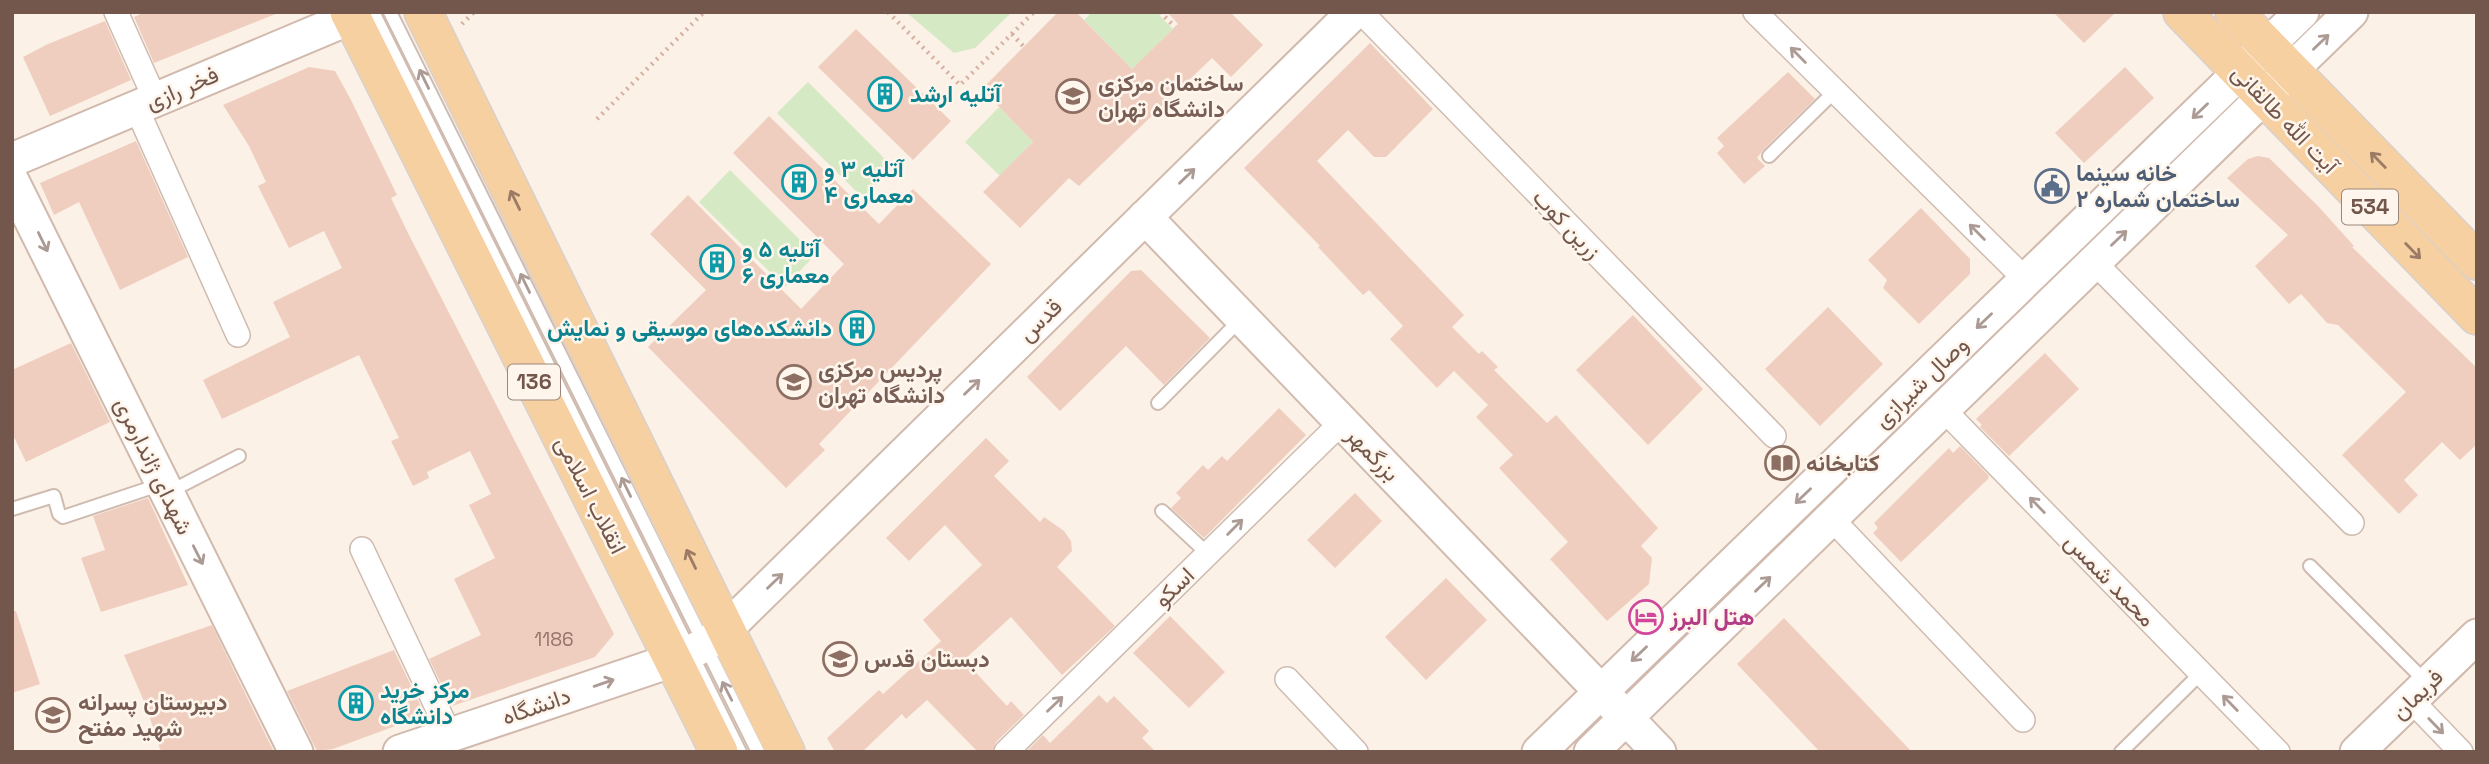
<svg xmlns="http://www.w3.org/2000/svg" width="2489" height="764" font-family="'Space Grotesk',Vazirmatn,sans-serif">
  <rect width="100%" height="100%" fill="#fbf1e6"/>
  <g fill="#d6e9c5">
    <polygon points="906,12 1012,12 975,48 954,53"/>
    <polygon points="1092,12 1156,12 1173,29 1132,69 1084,20"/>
    <polygon points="808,82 893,167 863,198 777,113"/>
    <polygon points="999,107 1033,142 1000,176 965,142"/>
    <polygon points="730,170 815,255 785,287 699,202"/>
  </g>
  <g fill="#f0cebf">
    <polygon points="145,12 278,12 278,13 154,63 134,17"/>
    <polygon points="1058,12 1076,12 1132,69 1178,24 1167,12 1230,12 1263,45 1231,77 1212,58 1079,186 1069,178 1020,228 983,192 1033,142 982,89"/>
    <polygon points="2053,12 2116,12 2084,43"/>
    <polygon points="105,21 131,80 50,116 23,57 48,44"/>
    <polygon points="856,29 951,121 913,160 818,67"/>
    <polygon points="1370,43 1433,109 1386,157 1374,157 1348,130 1317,161 1464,315 1452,327 1479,354 1482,351 1498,367 1494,370 1547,423 1556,415 1658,528 1641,546 1652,558 1649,584 1607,621 1550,559 1568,542 1499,468 1513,455 1476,417 1488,405 1454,371 1437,388 1390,339 1403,326 1369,290 1363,295 1318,247 1320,246 1244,168"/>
    <polygon points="309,67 335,71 351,100 397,195 391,198 409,235 614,634 595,657 452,706 429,659 481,635 454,579 495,558 469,505 491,494 470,451 427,472 429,478 413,486 391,441 399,438 359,355 222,419 203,380 290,337 273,302 342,268 324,231 289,248 258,186 266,182 249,146 223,105"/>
    <polygon points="2125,67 2154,98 2084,163 2055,133"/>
    <polygon points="1788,72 1815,99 1763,150 1757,158 1765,166 1744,184 1717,153 1724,146 1717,138"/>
    <polygon points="769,116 879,224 913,189 991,264 819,444 825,450 786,488 648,347 706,290 650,234 688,195 801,309 844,264 733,153"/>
    <polygon points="136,141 188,257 120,290 79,202 54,215 40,183"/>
    <polygon points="2258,156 2269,158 2319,207 2354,246 2352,247 2477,368 2477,444 2460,460 2442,442 2404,480 2418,495 2399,514 2342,455 2406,392 2338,325 2327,323 2301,294 2289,304 2255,266 2288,235 2227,178 2248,159"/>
    <polygon points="1921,208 1970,259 1970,274 1919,324 1883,288 1887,280 1868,260"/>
    <polygon points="1141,270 1210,338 1164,385 1126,346 1060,411 1027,377 1131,271"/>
    <polygon points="1828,307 1883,364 1820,426 1765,369"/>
    <polygon points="1633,315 1703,389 1648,445 1576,370"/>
    <polygon points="71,343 110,422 26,462 12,433 12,370"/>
    <polygon points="2045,353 2079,389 2009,456 1980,427 1982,425 1976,419"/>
    <polygon points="1279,408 1306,435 1204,538 1171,508 1181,498 1176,493 1203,465 1208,470 1222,456 1227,461"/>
    <polygon points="986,438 1009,461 994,476 1040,522 1044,517 1064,531 1071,541 1072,551 1057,567 1115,626 1062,675 1011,617 964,660 1007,706 1011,701 1024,715 996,742 992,752 978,752 927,700 906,719 902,714 862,752 835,752 827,738 879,690 883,694 941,641 923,620 982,565 945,525 909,561 886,538"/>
    <polygon points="1960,446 1989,476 1988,479 1901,562 1873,533 1878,528 1874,523 1949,448 1953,453"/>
    <polygon points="1355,493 1382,521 1335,568 1307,540"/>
    <polygon points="148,498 188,585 101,612 81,558 105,550 93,516"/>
    <polygon points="1446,578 1487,620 1426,680 1385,637"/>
    <polygon points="12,611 16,611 40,684 12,693"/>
    <polygon points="1170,616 1225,672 1189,708 1133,653"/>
    <polygon points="1784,618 1912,752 1820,752 1737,664"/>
    <polygon points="212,625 242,687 274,752 161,752 146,706 124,655"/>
    <polygon points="394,650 425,715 333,749 317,751 287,691"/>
    <polygon points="1099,695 1107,703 1114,696 1149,731 1142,738 1156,752 1026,752 1043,735 1050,743"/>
  </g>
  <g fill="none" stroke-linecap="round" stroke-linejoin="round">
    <g stroke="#cfbbb0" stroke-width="16">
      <g id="lane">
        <polyline points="373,12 740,752"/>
        <polyline points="390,12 758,752"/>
        <polyline points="1769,156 1835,91"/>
        <polyline points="1158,403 1242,318"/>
        <polyline points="167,493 239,456"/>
        <polyline points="12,509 54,496 59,514 63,517 162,484"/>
        <polyline points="1162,511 1208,554"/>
        <polyline points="2310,566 2427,683"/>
        <polyline points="2121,752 2201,673"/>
      </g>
    </g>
    <g stroke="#cfbbb0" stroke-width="26">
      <g id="street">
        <polyline points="116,12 155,99"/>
        <polyline points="1361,12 1774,436"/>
        <polyline points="1755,12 2026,280"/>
        <polyline points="136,107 238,335"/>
        <polyline points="2094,262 2352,523"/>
        <polyline points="1943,409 2278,752"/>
        <polyline points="1831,518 2023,720"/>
        <polyline points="362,549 450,735"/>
        <polyline points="1287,679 1356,752"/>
        <polyline points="2411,700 2461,752"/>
        <polyline points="1006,752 1342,422"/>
      </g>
    </g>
    <g stroke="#d1baad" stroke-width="37">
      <g id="secondary">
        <polyline points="12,160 352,17"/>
        <polyline points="12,181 296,752"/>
        <polyline points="1145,217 1659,752"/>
        <polyline points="400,752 673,660 705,645 726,629 1354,12"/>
        <polyline points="1539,752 2302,12"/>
        <polyline points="1591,752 2351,12"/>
        <polyline points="2357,752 2477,636"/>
      </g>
    </g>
    <g stroke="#d8d0cd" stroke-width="40">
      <g id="primary">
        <polyline points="349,12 719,752"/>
        <polyline points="423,12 786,752"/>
        <polyline points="2182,12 2477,316"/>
        <polyline points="2234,12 2477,261"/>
      </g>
    </g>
    <g stroke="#d5b1a2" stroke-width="4.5" stroke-dasharray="2 5" stroke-linecap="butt">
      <polyline points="888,12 960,85 1034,12"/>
      <polyline points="1160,12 1175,27"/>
      <polyline points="462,24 474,12"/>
      <polyline points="1012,34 1024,47"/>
      <polyline points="597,119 704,12"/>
    </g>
    <use href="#lane" stroke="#fff" stroke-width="12"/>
    <use href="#street" stroke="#fff" stroke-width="23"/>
    <use href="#secondary" stroke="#fff" stroke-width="33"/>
    <use href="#primary" stroke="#f7d0a1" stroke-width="37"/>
  </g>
  <defs><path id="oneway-shaft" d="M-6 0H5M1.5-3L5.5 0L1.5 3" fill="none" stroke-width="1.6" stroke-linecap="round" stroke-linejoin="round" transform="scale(1.75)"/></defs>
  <g stroke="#ac9a94">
    <use href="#oneway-shaft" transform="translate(2321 42) rotate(-44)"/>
    <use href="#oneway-shaft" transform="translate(1798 55) rotate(-135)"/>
    <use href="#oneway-shaft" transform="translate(424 79) rotate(-116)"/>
    <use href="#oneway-shaft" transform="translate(2200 111) rotate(136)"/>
    <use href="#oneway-shaft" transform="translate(1187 176) rotate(-44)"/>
    <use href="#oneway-shaft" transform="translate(1977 232) rotate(-135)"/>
    <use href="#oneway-shaft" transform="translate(2119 238) rotate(-44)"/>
    <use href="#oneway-shaft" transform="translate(43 242) rotate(64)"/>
    <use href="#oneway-shaft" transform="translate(525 283) rotate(-116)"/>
    <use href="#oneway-shaft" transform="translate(1984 321) rotate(136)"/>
    <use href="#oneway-shaft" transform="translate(972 387) rotate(-44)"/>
    <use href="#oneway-shaft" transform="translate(626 487) rotate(-116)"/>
    <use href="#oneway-shaft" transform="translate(1803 496) rotate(136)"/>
    <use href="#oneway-shaft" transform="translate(2037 505) rotate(-134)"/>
    <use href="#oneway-shaft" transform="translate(1235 527) rotate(-45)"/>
    <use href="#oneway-shaft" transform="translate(198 555) rotate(63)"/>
    <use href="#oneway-shaft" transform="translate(775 581) rotate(-44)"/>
    <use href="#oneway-shaft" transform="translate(1763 584) rotate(-44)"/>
    <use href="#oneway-shaft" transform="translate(1639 654) rotate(136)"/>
    <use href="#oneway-shaft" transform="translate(604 683) rotate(-19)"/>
    <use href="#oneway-shaft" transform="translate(727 691) rotate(-117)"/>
    <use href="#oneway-shaft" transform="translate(2230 703) rotate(-134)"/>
    <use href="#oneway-shaft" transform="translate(1055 704) rotate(-44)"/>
    <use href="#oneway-shaft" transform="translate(2436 726) rotate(46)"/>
  </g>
  <g stroke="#9b7b66">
    <use href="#oneway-shaft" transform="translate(2378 160) rotate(-134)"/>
    <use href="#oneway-shaft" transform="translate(515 200) rotate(-116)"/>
    <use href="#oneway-shaft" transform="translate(2413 251) rotate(46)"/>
    <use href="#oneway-shaft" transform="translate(691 559) rotate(-116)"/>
  </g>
  <defs>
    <g id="building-ring" transform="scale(1.75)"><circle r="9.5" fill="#fef6ec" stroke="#0f9aa8" stroke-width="1.5"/><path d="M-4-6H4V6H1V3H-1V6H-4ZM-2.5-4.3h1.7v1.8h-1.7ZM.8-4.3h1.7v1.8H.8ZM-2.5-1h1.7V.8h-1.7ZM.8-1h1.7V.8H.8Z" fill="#0f9aa8"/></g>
    <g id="university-ring" transform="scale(1.75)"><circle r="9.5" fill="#fef6ec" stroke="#8d6e63" stroke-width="1.5"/><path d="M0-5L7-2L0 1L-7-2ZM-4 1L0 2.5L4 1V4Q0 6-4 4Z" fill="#8d6e63"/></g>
    <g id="civic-ring" transform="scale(1.75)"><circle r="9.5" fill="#fef6ec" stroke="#5c6f8a" stroke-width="1.5"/><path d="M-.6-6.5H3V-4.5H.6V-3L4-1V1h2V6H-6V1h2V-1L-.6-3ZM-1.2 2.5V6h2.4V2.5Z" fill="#5c6f8a"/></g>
    <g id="library-ring" transform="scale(1.75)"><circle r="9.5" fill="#fef6ec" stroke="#8d6e63" stroke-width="1.5"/><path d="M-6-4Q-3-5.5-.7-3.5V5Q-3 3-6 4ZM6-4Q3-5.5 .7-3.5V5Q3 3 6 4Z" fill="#8d6e63"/></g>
    <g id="hotel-ring" transform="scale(1.75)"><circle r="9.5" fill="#fef6ec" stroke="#d1479c" stroke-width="1.5"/><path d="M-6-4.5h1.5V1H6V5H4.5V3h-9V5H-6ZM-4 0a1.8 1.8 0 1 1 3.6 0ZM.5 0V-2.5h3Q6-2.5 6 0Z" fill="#d1479c"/></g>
    <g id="school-ring" transform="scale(1.75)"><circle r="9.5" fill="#fef6ec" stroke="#8d6e63" stroke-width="1.5"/><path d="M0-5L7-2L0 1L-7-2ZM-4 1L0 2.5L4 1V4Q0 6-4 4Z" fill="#8d6e63"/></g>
  </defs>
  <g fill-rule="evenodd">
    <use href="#building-ring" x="885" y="94"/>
    <use href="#university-ring" x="1073" y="96"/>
    <use href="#building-ring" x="799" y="182"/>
    <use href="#civic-ring" x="2052" y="186"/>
    <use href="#building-ring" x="717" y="262"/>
    <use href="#building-ring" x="857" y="328"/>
    <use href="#university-ring" x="794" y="382"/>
    <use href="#library-ring" x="1782" y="463"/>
    <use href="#hotel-ring" x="1646" y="617"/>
    <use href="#school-ring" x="840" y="659"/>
    <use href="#building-ring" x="356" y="703"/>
    <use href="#school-ring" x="53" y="715"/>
  </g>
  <g text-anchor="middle" stroke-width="5" stroke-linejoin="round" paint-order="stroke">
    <g font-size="19" fill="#937569">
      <text x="554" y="646">1186</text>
    </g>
    <g fill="#fef6ec" stroke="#9d877c" stroke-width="2">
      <rect x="2342" y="189.5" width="56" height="35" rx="5"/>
      <rect x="508" y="364.5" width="52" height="35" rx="5"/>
    </g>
    <g font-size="21" font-weight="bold" fill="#74574c">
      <text x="2370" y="214">534</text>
      <text x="534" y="389">136</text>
    </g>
    <g font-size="23" font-weight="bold" fill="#785e54" stroke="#fef6ec" text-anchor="start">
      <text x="1098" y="91">ساختمان مرکزی<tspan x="1098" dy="26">دانشگاه تهران</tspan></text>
      <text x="818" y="377">پردیس مرکزی<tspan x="818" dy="26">دانشگاه‌ تهران</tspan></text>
      <text x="1806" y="471">کتابخانه</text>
      <text x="864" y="667">دبستان قدس</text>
      <text x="78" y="710">دبیرستان پسرانه<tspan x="78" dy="26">شهید مفتح</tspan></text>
    </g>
    <g font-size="23" fill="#74574c" stroke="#fef6ec">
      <text transform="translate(182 88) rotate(-23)" y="8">فخر رازی</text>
      <text transform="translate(2285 119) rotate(46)" y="8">آیت الله طالقانی</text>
      <text transform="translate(1567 224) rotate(46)" y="8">زرین کوب</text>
      <text transform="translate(1040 320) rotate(-44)" y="8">قدس</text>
      <text transform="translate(1921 382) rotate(-44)" y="8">وصال شیرازی</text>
      <text transform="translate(1373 454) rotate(46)" y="8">بزرگمهر</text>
      <text transform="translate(154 466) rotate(64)" y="8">شهدای ژاندارمری</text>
      <text transform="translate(591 495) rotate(63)" y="8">انقلاب اسلامی</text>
      <text transform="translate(2110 580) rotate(46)" y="8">محمد شمس</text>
      <text transform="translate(1174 587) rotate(-44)" y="8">اسکو</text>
      <text transform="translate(2417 694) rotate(-44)" y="8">فریمان</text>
      <text transform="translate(536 706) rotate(-19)" y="8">دانشگاه</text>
    </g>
    <g font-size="23" font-weight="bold" fill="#0d838f" stroke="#fef6ec" text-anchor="start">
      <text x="910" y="102">آتلیه ارشد</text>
      <text x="824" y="177">آتلیه ۳ و<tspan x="824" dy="26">۴ معماری</tspan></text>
      <text x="742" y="257">آتلیه ۵ و<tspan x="742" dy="26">۶ معماری</tspan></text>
      <text x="832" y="336" text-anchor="end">دانشکده‌های موسیقی و نمایش</text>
      <text x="380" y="698">مرکز خرید<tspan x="380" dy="26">دانشگاه</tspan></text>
    </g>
    <g font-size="23" font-weight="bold" fill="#4e5e75" stroke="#fef6ec" text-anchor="start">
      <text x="2076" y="181">خانه سینما<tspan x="2076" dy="26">ساختمان شماره ۲</tspan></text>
    </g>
    <g font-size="23" font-weight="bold" fill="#b23c85" stroke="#fef6ec" text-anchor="start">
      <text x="1670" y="625">هتل البرز</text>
    </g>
  </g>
  <rect width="2489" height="764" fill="none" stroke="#74574c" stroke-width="28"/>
</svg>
